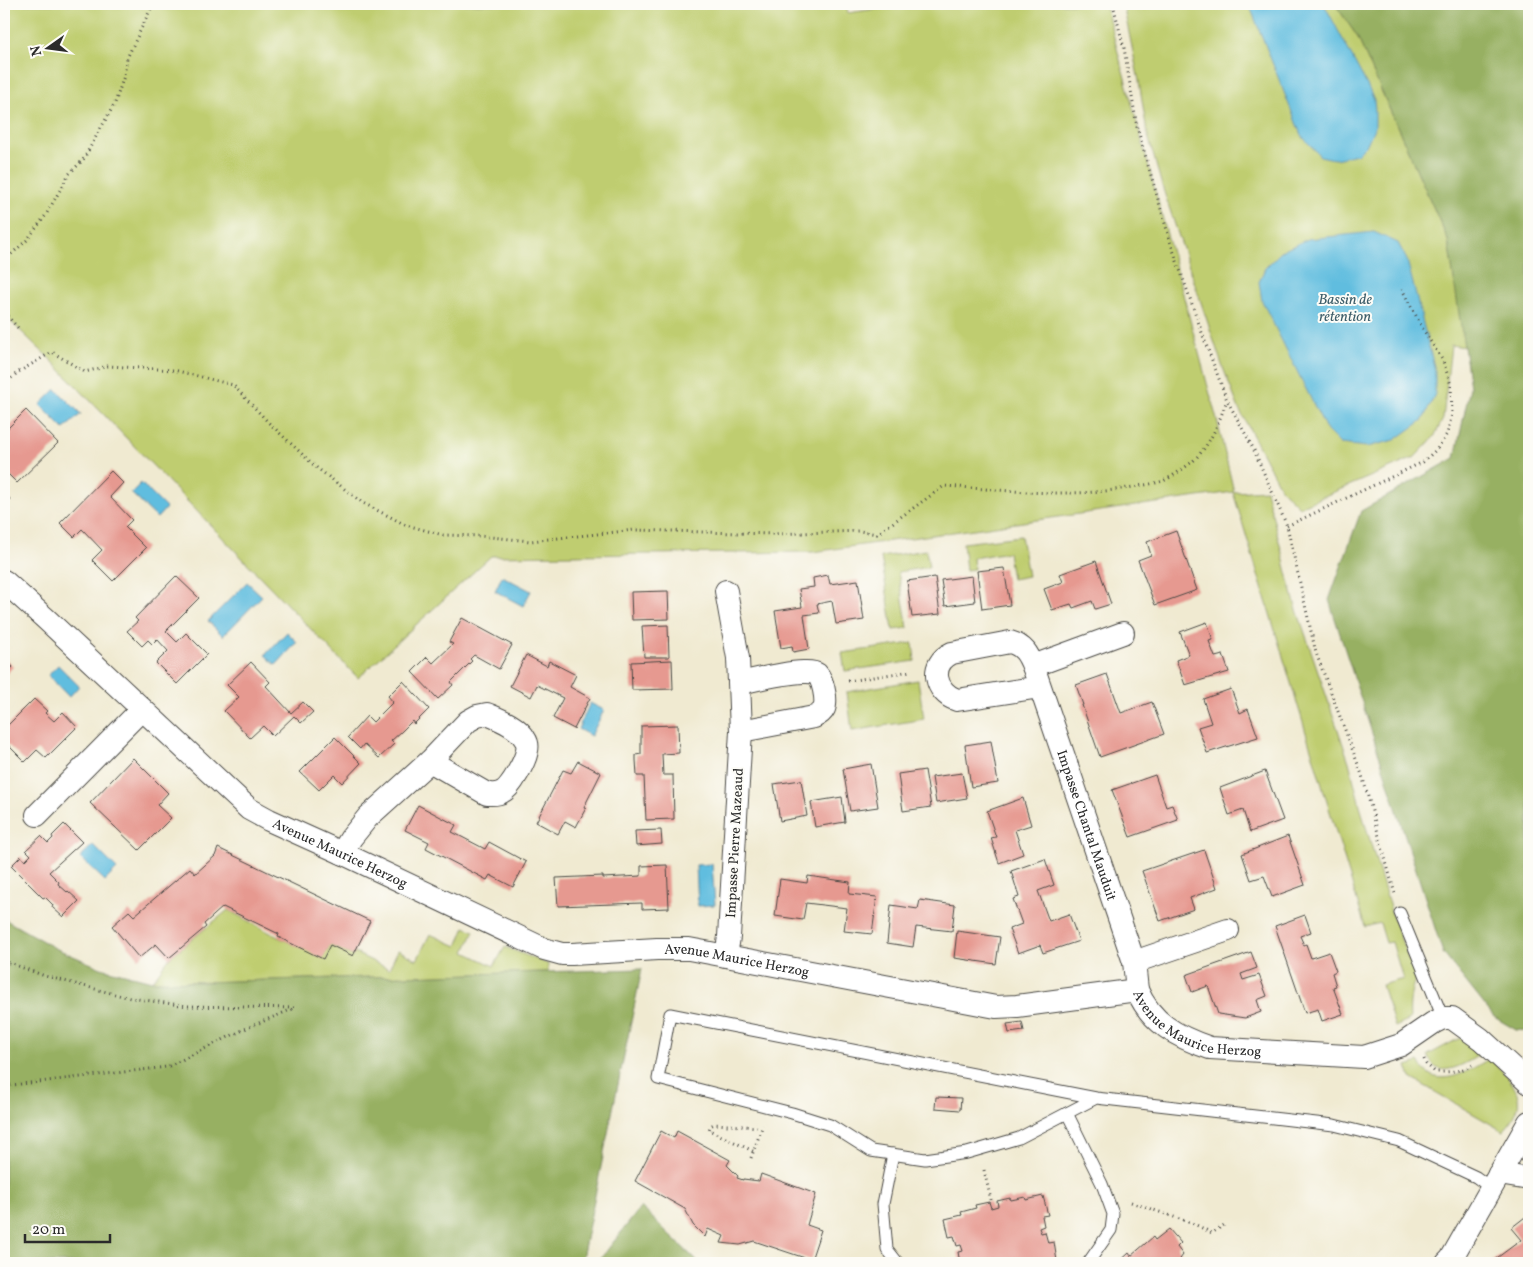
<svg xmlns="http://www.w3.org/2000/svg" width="1533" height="1267" font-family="Vollkorn,serif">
  <rect width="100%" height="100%" fill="#fdfcf7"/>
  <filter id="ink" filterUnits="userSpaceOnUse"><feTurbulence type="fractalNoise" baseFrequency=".02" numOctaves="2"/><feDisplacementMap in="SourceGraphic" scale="10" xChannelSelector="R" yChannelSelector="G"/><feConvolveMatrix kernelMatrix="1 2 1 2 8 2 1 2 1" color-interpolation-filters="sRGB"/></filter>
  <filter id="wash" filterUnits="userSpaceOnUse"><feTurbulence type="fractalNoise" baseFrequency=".0096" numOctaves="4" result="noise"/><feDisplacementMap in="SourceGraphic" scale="20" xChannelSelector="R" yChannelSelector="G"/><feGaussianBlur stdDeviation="1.12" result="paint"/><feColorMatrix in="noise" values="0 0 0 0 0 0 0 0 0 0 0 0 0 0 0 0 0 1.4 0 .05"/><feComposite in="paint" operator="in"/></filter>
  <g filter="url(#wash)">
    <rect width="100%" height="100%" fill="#f0ead1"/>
    <g fill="#bfcd6f" stroke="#757c4d">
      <path d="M 4,4 L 846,4 L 848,13 L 910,4 L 1105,4 L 1218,424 L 1234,492 L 1266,490 L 1295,604 L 1349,762 L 1363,817 L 1394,921 L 1416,978 C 1410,990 1409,1006 1410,1020 L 1395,1027 L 1382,985 L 1403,979 L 1392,942 L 1386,943 L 1380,923 L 1365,927 L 1233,492 L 813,552 L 491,556 L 358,678 L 50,359 L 4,315 Z"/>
      <polygon points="1123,4 1335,4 1357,36 1448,240 1465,347 1451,345 1443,419 1434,437 1414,458 1299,507 1280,487 1239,409 1222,365 1162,186 1147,132 1139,81"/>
      <polygon points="1021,536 1028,576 1012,579 1008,552 973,558 974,569 966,570 963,543"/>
      <polygon points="926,550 929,567 898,572 908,628 893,630 881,557"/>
      <polygon points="913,643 915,661 845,671 842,653"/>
      <polygon points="918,680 924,719 852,731 847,692"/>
      <polygon points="228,910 278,937 323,958 330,945 353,956 355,953 389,969 398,950 417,960 430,934 457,946 465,927 474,931 465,952 494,966 505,947 548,964 548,972 203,982 152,981 169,958"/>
      <path d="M 1465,1038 L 1481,1053 L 1479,1055 C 1470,1061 1449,1074 1437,1068 C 1432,1066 1430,1060 1428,1055 L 1458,1039 Z"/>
      <path d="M 1490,1058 C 1514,1084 1533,1100 1503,1131 L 1411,1078 L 1407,1066 L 1419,1062 C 1434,1093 1470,1071 1490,1058 Z"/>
    </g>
    <g fill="#97b062" stroke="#616e46">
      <polygon points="1335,4 1529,4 1529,1031 1516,1030 1494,1017 1443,953 1329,600 1361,511 1455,458 1470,387 1448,240 1357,36"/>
      <polygon points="4,919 55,948 101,968 152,981 203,982 642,969 581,1263 4,1263"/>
      <polygon points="641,1207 699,1263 597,1263"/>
    </g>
    <g fill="#61bddf" stroke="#467485">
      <polygon points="1249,4 1324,4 1368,87 1374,100 1375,110 1375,126 1367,144 1357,154 1340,158 1334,159 1320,156 1301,135"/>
      <polygon points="1374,232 1398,243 1407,260 1435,370 1435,394 1423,420 1395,440 1367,447 1340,444 1327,431 1262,301 1259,282 1265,268 1282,251 1308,239"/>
      <polygon points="56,389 81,414 64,429 40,405"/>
      <polygon points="141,483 166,508 157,518 131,493"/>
      <polygon points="502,576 531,591 523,606 495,591"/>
      <polygon points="247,582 262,596 223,636 208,621"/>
      <polygon points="287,632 297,642 276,665 265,655"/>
      <polygon points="58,665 79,686 69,697 48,675"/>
      <polygon points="590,703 604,710 591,736 578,729"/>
      <polygon points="93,845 117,869 105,881 80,857"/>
      <polygon points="712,864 715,905 698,906 696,865"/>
    </g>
    <g id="blocks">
      <g fill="#e69990">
        <polygon points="26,410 58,443 17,483 7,473 4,476 4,432"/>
        <polygon points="111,471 123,483 110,497 132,520 125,527 146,548 113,581 92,560 102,550 82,529 74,537 60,523"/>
        <polygon points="4,492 10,499 4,506"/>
        <polygon points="1176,531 1197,590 1155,605 1138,560 1151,555 1147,542"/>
        <polygon points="1096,561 1111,604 1095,609 1092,601 1073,608 1071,604 1052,610 1044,589 1063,582 1060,574"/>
        <polygon points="1004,568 1010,605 982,609 977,571"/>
        <polygon points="828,575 830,584 858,580 864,620 836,624 832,601 817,604 819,613 804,615 809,649 793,652 792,646 781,648 775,611 802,607 799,589 814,587 813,578"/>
        <polygon points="176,576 199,598 166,631 177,642 186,633 207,654 177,684 156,663 168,651 157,639 152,644 148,640 142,646 127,631 138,621 135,618"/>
        <polygon points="972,576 975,602 945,606 941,580"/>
        <polygon points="935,577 940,614 912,617 907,581"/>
        <polygon points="668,591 669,619 632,620 631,592"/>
        <polygon points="462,618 512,645 499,669 474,655 470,659 472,661 451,682 453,685 438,699 412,672 427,657 433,663 453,644 449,642"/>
        <polygon points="1207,622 1213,640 1209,641 1215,657 1223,655 1229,672 1185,685 1176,660 1189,655 1180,632"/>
        <polygon points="668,625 669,657 644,657 642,626"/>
        <polygon points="526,655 547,666 549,661 576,675 570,687 590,698 574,729 553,718 563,698 537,685 531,697 510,686"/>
        <polygon points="4,657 13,667 4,676"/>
        <polygon points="672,660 673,689 632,690 631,662"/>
        <polygon points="251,662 270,682 266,686 291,713 303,702 313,712 301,723 294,716 273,736 263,726 250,738 224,711 239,697 227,685"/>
        <polygon points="1107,674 1121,713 1152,702 1164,734 1100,757 1082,705 1083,705 1076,685"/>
        <polygon points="403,681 429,709 414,724 412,721 402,731 391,741 394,744 379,758 364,744 360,749 348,737 367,716 373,722 393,702 388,696"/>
        <polygon points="1231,689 1240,713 1248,709 1258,737 1207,753 1198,727 1211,723 1203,699"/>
        <polygon points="34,699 47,711 45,713 54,721 63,712 77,727 46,758 37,750 25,762 4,741 4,729"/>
        <polygon points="678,725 679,753 662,754 663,775 673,775 674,819 646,820 644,776 637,776 636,760 636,755 641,754 641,726"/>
        <polygon points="335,737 361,763 342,783 334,775 319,790 300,772"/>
        <polygon points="991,741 998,783 971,787 965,745"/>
        <polygon points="133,758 168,793 157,805 171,818 139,850 90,803"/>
        <polygon points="578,761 601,773 584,807 586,808 576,827 565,821 558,834 536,822 563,770 571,773"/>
        <polygon points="871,764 878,807 850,811 843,769"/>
        <polygon points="925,770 931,807 903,811 898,774"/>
        <polygon points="1265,771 1283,820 1250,832 1243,810 1229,815 1220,788"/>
        <polygon points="962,773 967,798 936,803 932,777"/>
        <polygon points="1155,775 1166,807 1172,805 1178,820 1130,837 1112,790"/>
        <polygon points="801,780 807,816 780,821 774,784"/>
        <polygon points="842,797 845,822 815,827 811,802"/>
        <polygon points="1023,798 1031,825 1015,830 1023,854 999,863 991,838 996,837 987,811"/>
        <polygon points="418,805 456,825 452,832 458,835 485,849 489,842 526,862 513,887 490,875 487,880 426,848 429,842 405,830"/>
        <polygon points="64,824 82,842 49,872 59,882 58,884 67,892 68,891 79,901 63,917 52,907 53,905 45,897 43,898 11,866 21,856 25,861 31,855 26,850 41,836 48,843 53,838 52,836"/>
        <polygon points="661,830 662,844 636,846 635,831"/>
        <polygon points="1288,836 1305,885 1272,897 1264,876 1251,880 1242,854"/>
        <polygon points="218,848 370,921 353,956 330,945 323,959 278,937 279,934 223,907 204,924 206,927 169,958 156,944 139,958 112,926 129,911 134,916 190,868 195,874 215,856"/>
        <polygon points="1204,850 1217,888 1190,898 1194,909 1160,921 1142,871"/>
        <polygon points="1045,859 1054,885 1038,891 1049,921 1069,914 1079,941 1043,953 1040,945 1018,953 1009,929 1022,924 1013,899 1019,897 1011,871"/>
        <polygon points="667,865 669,908 642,909 642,903 558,906 556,878 603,876 603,878 641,876 641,866"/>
        <polygon points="808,876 850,882 849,894 877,897 872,934 844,931 847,908 806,903 803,920 775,916 780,879 807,883"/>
        <polygon points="920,900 955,905 952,931 916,927 913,947 887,943 891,905 918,909"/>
        <polygon points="1305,915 1311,932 1300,936 1304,945 1306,944 1311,958 1329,952 1336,971 1332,973 1336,986 1333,987 1343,1014 1322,1021 1318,1009 1305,1013 1275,926"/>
        <polygon points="957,931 1000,937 996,964 954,958"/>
        <polygon points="1251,952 1257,968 1241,974 1243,980 1259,975 1267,996 1257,1000 1261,1012 1245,1018 1218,1014 1208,986 1192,992 1186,975"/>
        <polygon points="1022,1022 1024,1031 1009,1033 1007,1024"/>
        <polygon points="936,1097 961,1098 960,1110 935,1108"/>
        <polygon points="661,1131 674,1138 677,1131 730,1160 727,1165 738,1176 737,1178 743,1180 743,1179 759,1181 761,1174 816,1194 807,1225 821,1230 811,1260 754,1241 740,1245 721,1243 724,1236 708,1229 705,1237 693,1225 685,1209 635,1181"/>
        <polygon points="1043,1196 1048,1215 1042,1216 1044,1226 1039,1228 1041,1233 1045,1232 1048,1243 1054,1242 1057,1261 1045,1263 960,1263 958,1252 963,1251 961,1245 957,1246 954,1236 949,1237 945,1219 962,1215 961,1212 976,1208 975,1205 989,1202 991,1208 998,1206 997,1201 1010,1198 1011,1200 1025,1197 1026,1200"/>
        <polygon points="1529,1214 1529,1263 1490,1263 1521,1240 1511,1228"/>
        <polygon points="1169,1229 1181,1243 1177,1247 1183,1255 1180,1259 1184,1263 1118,1263 1129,1253 1131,1256 1153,1237 1155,1240"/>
      </g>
    </g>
  </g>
  <g filter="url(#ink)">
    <use href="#blocks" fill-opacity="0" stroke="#494844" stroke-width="1"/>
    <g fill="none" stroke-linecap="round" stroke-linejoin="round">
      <g stroke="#494844" stroke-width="13">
        <g id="service">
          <polyline points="1400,913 1443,1018"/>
          <polyline points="1096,1098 1019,1138 967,1153 925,1159 871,1151 830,1125 792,1113 658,1079 670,1014 1096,1098 1334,1125 1399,1141 1476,1177 1491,1188"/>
          <polyline points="1067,1113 1102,1184 1113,1214 1111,1230 1088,1263"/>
          <polyline points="893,1154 883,1204 887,1249 898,1263"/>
        </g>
      </g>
      <g stroke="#494844" stroke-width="24">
        <g id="minor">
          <path id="s1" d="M 4,581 L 46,619 L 249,809 L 269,820 L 342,853 L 544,949 L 562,954 L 572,954 L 657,949 L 689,949 L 996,1007 L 1017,1006 L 1137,990 C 1151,1023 1177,1037 1210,1048 L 1364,1057 L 1401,1045 L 1433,1023 L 1443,1018 L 1452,1018 L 1481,1039 L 1529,1083"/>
          <polyline points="726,591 738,658 741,731 729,937 726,956"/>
          <polyline points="1033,666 1123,633"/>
          <path d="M 740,683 C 753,680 808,667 817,674 C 822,679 824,689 825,696 C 826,707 825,712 814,717 L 741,731"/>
          <path id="s2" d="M 1040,687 L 957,700 C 935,693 928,664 952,653 L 1010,642 C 1024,646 1028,654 1033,666 L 1134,962 L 1137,990"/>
          <polyline points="37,815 142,709"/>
          <path d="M 342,853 L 351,838 L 368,817 L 430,761 L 468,721 L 477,716 L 487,714 C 499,719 518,726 525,739 C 527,742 528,746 527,750 C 526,760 511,788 502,792 C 497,795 492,794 487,794 L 430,761"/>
          <polyline points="1134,962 1228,930"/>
          <polyline points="1499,1174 1529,1179"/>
          <polyline points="1447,1263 1451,1259 1529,1122"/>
        </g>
      </g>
      <g stroke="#494844" stroke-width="3" stroke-dasharray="1 4" stroke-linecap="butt">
        <polyline points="1113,4 1124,48 1137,127 1171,244 1207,347 1227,400 1253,448 1287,526 1316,653 1362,775 1395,894"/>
        <polyline points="4,261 27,240 46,215 69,174 83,160 115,103 124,76 127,58 153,4"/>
        <polyline points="4,312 18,328"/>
        <path d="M 4,385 L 17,373 L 52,352 L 85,372 L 108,366 L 174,370 L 233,385 L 269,423 L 317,468 L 363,503 L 406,525 L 443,535 L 480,536 L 530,541 L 635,530 L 772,534 L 860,531 L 877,534 L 944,486 C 1007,490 1070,499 1133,487 C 1143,485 1154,484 1163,481 C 1172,477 1184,468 1192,462 C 1210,446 1219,422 1227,400"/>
        <polyline points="1287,526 1423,462 1437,449 1447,434 1452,414 1451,385 1443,361 1424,331 1402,289"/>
        <polyline points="848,681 911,671"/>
        <polyline points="4,961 45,976 130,998 187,1006 295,1008 247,1028 167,1067 4,1086"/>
        <path d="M 1424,1059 L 1426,1064 L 1435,1072 C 1449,1072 1460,1072 1472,1065"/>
        <polyline points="753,1151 709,1130 710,1126 714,1124 757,1127"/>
        <polyline points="751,1158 763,1125"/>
        <polyline points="984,1170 991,1200"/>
        <polyline points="1131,1202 1194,1224 1212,1233 1224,1225"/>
      </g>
      <use href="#service" stroke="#fff" stroke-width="11"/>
      <use href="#minor" stroke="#fff" stroke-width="22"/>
    </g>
  </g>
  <g text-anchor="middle" stroke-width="4" stroke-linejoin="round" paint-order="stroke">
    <g font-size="14" fill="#2b2b2b" stroke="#fdfcf7">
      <text dy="5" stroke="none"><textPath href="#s2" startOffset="408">Impasse Chantal Mauduit</textPath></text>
      <text transform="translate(734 843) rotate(-87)" y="5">Impasse Pierre Mazeaud</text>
      <text dy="5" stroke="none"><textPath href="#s1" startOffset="436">Avenue Maurice Herzog</textPath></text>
      <text dy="5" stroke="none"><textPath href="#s1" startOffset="856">Avenue Maurice Herzog</textPath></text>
      <text dy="5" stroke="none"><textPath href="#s1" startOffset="1336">Avenue Maurice Herzog</textPath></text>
    </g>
    <g font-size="15" font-style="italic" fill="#3e5e6a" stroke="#fdfcf7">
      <text x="1345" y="304">Bassin de<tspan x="1345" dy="17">rétention</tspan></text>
    </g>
  </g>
  <rect width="1533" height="1267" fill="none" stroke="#fdfcf7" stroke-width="20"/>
  <g transform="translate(48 48) rotate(256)" stroke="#fdfcf7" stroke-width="4" paint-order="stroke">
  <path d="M0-4L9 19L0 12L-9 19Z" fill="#2b2b2b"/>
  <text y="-8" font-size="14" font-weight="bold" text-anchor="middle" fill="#2b2b2b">N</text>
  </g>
  <path d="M25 1234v8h85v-8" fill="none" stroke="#2b2b2b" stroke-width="2.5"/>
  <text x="32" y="1234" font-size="15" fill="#2b2b2b" stroke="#fdfcf7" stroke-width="4" paint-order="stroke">20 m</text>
</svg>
